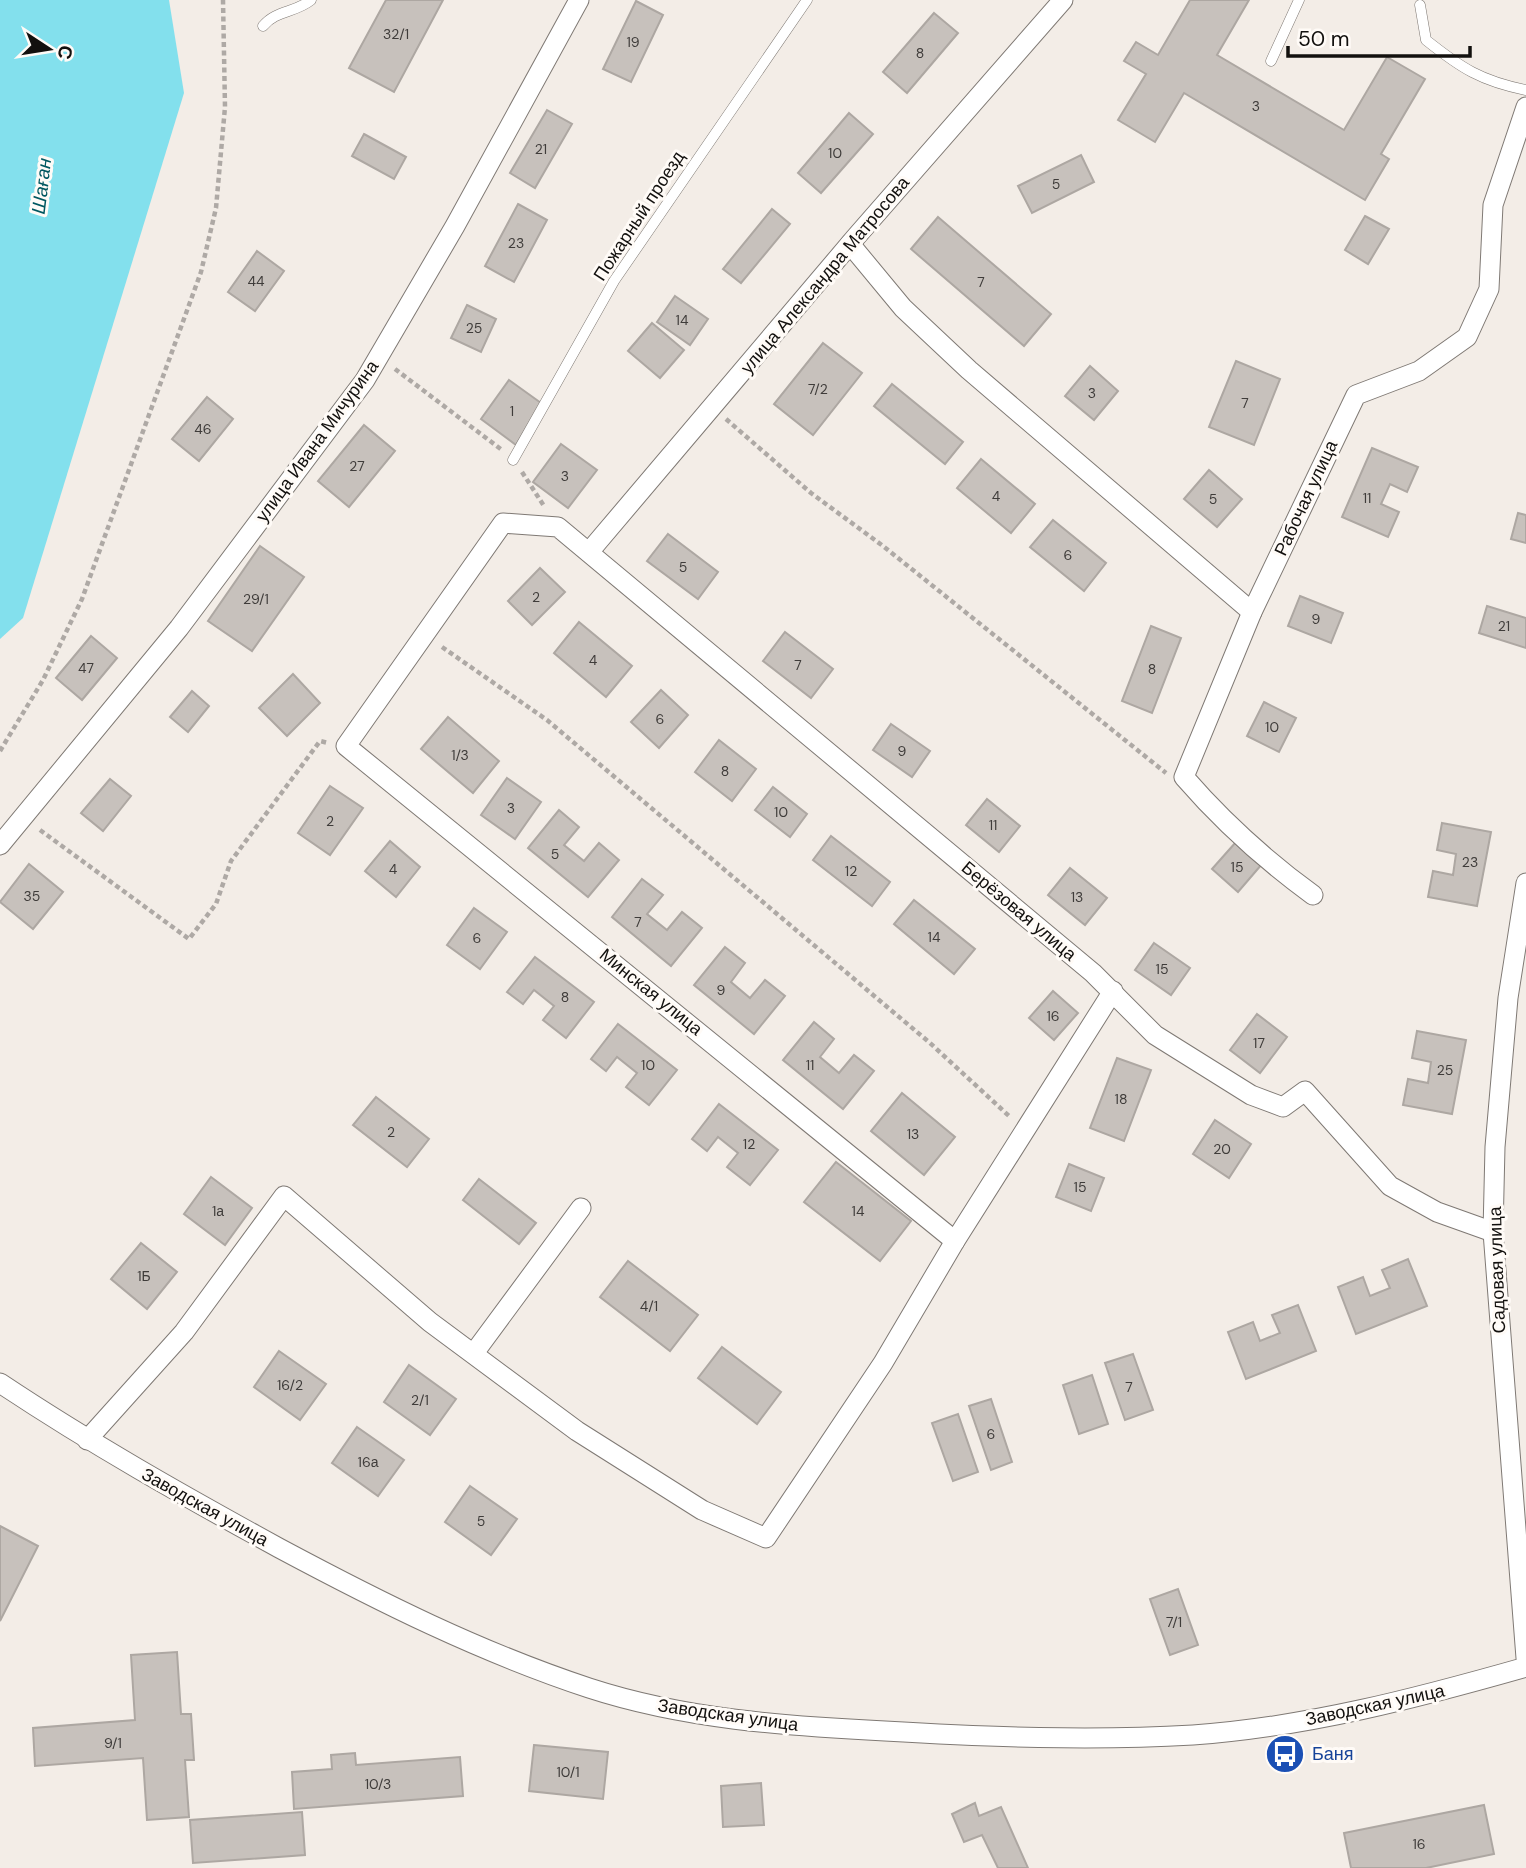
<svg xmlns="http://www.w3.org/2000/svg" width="1526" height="1868" font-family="'DM Sans',sans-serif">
  <rect width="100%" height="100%" fill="#f3ede7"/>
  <polygon fill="#83e0ed" points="0,0 169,0 184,93 23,618 0,639"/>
  <g fill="#c7c1bc" stroke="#ada7a2" stroke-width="2">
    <polygon points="386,0 443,0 394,92 349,68"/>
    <polygon points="1190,0 1249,0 1217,55 1344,130 1387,57 1425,79 1381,154 1389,159 1365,200 1184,93 1155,142 1118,120 1146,74 1124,61 1136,42 1158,55"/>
    <polygon points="636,1 663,15 631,82 603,69"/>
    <polygon points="934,13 958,33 907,93 883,72"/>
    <polygon points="547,110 572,124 535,188 510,173"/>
    <polygon points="849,113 873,134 821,193 798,173"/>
    <polygon points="364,134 406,157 394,179 352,156"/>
    <polygon points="1081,155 1094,182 1032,213 1018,186"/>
    <polygon points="518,204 547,220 514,282 485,266"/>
    <polygon points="772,209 790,224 741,283 723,269"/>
    <polygon points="1365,216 1389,229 1368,264 1345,250"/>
    <polygon points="938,217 1051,314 1024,346 911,249"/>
    <polygon points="257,251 284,271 255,311 228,292"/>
    <polygon points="675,296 708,319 690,345 657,322"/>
    <polygon points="467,305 496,319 481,352 451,338"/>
    <polygon points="652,323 684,350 660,378 628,351"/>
    <polygon points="823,343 862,373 813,435 774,404"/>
    <polygon points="1236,361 1280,379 1254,445 1209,427"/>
    <polygon points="1090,366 1118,391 1094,420 1065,396"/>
    <polygon points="509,380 541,403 516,445 481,419"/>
    <polygon points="892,384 963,442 945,464 874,406"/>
    <polygon points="207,397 233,419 199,461 172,439"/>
    <polygon points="364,425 395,451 349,507 318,481"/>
    <polygon points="561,444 597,470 568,508 533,482"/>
    <polygon points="1372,448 1418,467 1407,492 1390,484 1381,504 1399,512 1388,537 1342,517"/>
    <polygon points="981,459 1035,504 1011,533 957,488"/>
    <polygon points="1209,470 1242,499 1217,527 1184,499"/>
    <polygon points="1518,513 1526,515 1526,543 1511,539"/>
    <polygon points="1053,520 1106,563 1084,591 1030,547"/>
    <polygon points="668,534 718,572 698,599 647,561"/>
    <polygon points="260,546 304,577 252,651 208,621"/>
    <polygon points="540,568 565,592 532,625 508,601"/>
    <polygon points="1300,596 1343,613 1331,643 1288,626"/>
    <polygon points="1487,606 1526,618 1526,648 1479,633"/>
    <polygon points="579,622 632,666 606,697 554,653"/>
    <polygon points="1151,626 1181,638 1152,713 1122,701"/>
    <polygon points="785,632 833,669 811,698 763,661"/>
    <polygon points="91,636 117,658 82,700 56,678"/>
    <polygon points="293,674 320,703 287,736 259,708"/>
    <polygon points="661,690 688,715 659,748 631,722"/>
    <polygon points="192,691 209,706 188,732 170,717"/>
    <polygon points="1264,702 1296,718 1279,752 1247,736"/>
    <polygon points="448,717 499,761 473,793 421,749"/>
    <polygon points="891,724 930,751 912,777 873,750"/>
    <polygon points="719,740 756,769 732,801 695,772"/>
    <polygon points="507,778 541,802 515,839 481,815"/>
    <polygon points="110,779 131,796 103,831 81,813"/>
    <polygon points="330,786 363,808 330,855 298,833"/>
    <polygon points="773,787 807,814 790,837 755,810"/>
    <polygon points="987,799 1020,826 999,852 966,825"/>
    <polygon points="559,810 579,827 564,845 584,861 599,843 619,860 588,897 528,848"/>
    <polygon points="1442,823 1491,832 1477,906 1428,897 1433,871 1453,875 1456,854 1437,850"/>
    <polygon points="831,836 890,882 872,906 813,860"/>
    <polygon points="390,841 420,867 396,897 365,871"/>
    <polygon points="1236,842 1262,864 1238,892 1212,869"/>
    <polygon points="29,864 63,892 33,929 0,902"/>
    <polygon points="1070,868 1107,898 1085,925 1048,895"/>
    <polygon points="642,879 663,895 647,914 667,930 682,912 702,928 671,966 612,917"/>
    <polygon points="914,900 975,949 954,974 894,924"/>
    <polygon points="474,908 507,932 480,969 447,945"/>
    <polygon points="1154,943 1190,968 1171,995 1135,970"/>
    <polygon points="725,947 745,963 731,982 750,998 765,980 785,996 754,1034 694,985"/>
    <polygon points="535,957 594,1002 566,1038 543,1020 554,1006 534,990 523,1004 507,992"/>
    <polygon points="1053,991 1078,1013 1054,1040 1029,1018"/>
    <polygon points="1257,1014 1287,1037 1260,1073 1230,1050"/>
    <polygon points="814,1022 834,1039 820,1057 839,1073 854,1055 874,1071 843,1109 783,1060"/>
    <polygon points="618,1024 677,1070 649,1105 626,1087 637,1073 617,1057 606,1071 591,1059"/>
    <polygon points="1417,1031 1466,1040 1452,1114 1403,1105 1408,1079 1428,1083 1431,1062 1412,1058"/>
    <polygon points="1117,1058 1151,1070 1124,1141 1090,1128"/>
    <polygon points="902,1093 955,1137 924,1175 871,1131"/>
    <polygon points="376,1097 429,1139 407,1167 353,1125"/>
    <polygon points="719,1104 778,1150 750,1185 727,1167 738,1153 718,1137 707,1151 692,1139"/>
    <polygon points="1215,1120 1251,1144 1229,1178 1193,1154"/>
    <polygon points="836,1162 911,1221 880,1261 804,1202"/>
    <polygon points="1069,1164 1104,1178 1091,1211 1056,1197"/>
    <polygon points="211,1177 252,1208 225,1245 184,1214"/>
    <polygon points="479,1179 536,1223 519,1244 463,1200"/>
    <polygon points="141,1243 177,1272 147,1309 111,1279"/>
    <polygon points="1408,1259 1427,1306 1356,1334 1338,1287 1363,1277 1370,1296 1390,1288 1382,1270"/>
    <polygon points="628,1261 698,1315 670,1351 600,1297"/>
    <polygon points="1298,1305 1316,1351 1246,1379 1228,1332 1253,1322 1260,1341 1280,1333 1272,1315"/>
    <polygon points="722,1347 781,1392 757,1424 698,1378"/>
    <polygon points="279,1351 326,1384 300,1420 254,1387"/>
    <polygon points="1133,1354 1153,1410 1125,1420 1105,1363"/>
    <polygon points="409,1365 456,1399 430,1435 384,1402"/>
    <polygon points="1092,1375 1108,1424 1079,1434 1063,1385"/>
    <polygon points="991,1399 1012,1462 991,1470 969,1406"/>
    <polygon points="958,1414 978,1472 953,1481 932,1423"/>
    <polygon points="357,1427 404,1460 378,1496 332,1463"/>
    <polygon points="470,1486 517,1519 491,1555 445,1522"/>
    <polygon points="0,1526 38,1546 0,1621"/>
    <polygon points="1178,1589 1198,1645 1170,1655 1150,1599"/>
    <polygon points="177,1652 181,1714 191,1714 194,1760 185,1760 189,1817 147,1820 143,1758 35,1766 33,1728 135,1720 131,1655"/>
    <polygon points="534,1745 608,1752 603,1799 529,1791"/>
    <polygon points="355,1753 356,1765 460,1757 463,1796 294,1809 292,1772 332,1769 331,1755"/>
    <polygon points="761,1783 764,1825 723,1827 721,1786"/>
    <polygon points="975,1803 979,1816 1001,1807 1028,1868 998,1868 982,1835 964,1842 952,1814"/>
    <polygon points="1484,1805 1494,1854 1426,1868 1351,1868 1344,1833"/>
    <polygon points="302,1812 305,1855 193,1863 190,1820"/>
  </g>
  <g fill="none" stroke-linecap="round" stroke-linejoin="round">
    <g stroke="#7f7974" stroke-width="11">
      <g id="lane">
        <path d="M 1420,5 L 1426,40 C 1461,68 1481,81 1526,90"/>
        <path d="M 263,26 C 276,10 295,13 311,0"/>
        <polyline points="1271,61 1299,0"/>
        <polyline points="513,460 614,281 807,0"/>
      </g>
    </g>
    <g stroke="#7f7974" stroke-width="21">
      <g id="street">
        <polyline points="850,244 903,308 969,370 1252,612"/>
        <polyline points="589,552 855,238 1063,0"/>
        <polyline points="0,845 179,628 365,380 455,226 579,0"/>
        <polyline points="1526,883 1508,998 1495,1147 1493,1232 1526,1658"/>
        <path d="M 1313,895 C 1265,860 1223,822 1184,777 L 1252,612 L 1356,395 L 1419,371 L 1467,337 L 1489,289 L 1493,205 L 1526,107"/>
        <polyline points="955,1241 346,746 503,523 558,527 1093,973 1155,1035 1251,1095 1283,1107 1305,1091 1390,1186 1437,1212 1493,1232"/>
        <polyline points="474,1353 581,1208"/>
        <path d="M 0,1383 C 90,1443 184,1496 279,1548 C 380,1602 480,1652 589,1688 C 684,1719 785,1726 885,1731 C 987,1737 1090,1741 1193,1735 C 1307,1727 1417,1698 1526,1667"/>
        <polyline points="87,1440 184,1332 284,1196 430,1322 577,1431 702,1510 766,1538 883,1363 955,1241 1113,991"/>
      </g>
    </g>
    <g stroke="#aea9a5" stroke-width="4.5" stroke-dasharray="5 3.5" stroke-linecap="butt">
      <polyline points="395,369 502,450"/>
      <polyline points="726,419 811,493 883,546 1166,773"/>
      <polyline points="522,472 544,506"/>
      <polyline points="442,647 547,720 930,1043 1009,1116"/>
      <polyline points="0,751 43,680 82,599 201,272 216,208 225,107 223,0"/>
      <polyline points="40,830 189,939 216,904 231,861 320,741 328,743"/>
    </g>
    <use href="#lane" stroke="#fff" stroke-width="10"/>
    <use href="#street" stroke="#fff" stroke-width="19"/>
  </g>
  <defs>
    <g id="bus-disc" transform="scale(2.0125)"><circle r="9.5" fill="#1a4fb4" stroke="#fffbf7"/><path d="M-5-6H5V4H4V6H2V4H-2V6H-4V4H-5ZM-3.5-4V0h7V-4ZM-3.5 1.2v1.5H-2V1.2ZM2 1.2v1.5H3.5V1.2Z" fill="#fff"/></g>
  </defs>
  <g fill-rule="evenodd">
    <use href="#bus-disc" x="1285" y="1754"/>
  </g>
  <g text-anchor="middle" stroke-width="6" stroke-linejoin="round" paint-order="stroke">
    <g font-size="14" fill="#3f3c3a">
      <text x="396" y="39">32/1</text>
      <text x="633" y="47">19</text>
      <text x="920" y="58">8</text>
      <text x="1256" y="111">3</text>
      <text x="541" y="154">21</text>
      <text x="835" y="158">10</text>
      <text x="1056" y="189">5</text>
      <text x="516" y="248">23</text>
      <text x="256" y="286">44</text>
      <text x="981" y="287">7</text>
      <text x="682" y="325">14</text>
      <text x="474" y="333">25</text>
      <text x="818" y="394">7/2</text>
      <text x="1092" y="398">3</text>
      <text x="1245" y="408">7</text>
      <text x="512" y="416">1</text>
      <text x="203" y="434">46</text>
      <text x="357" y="471">27</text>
      <text x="565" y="481">3</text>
      <text x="996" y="501">4</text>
      <text x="1367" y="503">11</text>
      <text x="1213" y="504">5</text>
      <text x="1068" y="560">6</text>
      <text x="683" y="572">5</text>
      <text x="536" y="602">2</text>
      <text x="256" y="604">29/1</text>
      <text x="1316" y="624">9</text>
      <text x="1504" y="631">21</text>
      <text x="593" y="665">4</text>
      <text x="798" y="670">7</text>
      <text x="86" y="673">47</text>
      <text x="1152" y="674">8</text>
      <text x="660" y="724">6</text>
      <text x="1272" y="732">10</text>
      <text x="902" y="756">9</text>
      <text x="460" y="760">1/3</text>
      <text x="725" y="776">8</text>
      <text x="511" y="813">3</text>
      <text x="781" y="817">10</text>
      <text x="330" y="826">2</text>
      <text x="993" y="830">11</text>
      <text x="555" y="859">5</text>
      <text x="1470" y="867">23</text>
      <text x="1237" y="872">15</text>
      <text x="393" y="874">4</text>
      <text x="851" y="876">12</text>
      <text x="32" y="901">35</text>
      <text x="1077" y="902">13</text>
      <text x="638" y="927">7</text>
      <text x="934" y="942">14</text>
      <text x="477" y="943">6</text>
      <text x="1162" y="974">15</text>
      <text x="721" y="995">9</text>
      <text x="565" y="1002">8</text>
      <text x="1053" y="1021">16</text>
      <text x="1259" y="1048">17</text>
      <text x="648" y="1070">10</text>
      <text x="810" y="1070">11</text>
      <text x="1445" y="1075">25</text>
      <text x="1121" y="1104">18</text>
      <text x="391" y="1137">2</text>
      <text x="913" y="1139">13</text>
      <text x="749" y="1149">12</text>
      <text x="1222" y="1154">20</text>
      <text x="1080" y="1192">15</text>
      <text x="218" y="1216">1а</text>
      <text x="858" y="1216">14</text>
      <text x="144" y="1281">1Б</text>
      <text x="649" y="1311">4/1</text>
      <text x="290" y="1390">16/2</text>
      <text x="1129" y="1392">7</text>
      <text x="420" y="1405">2/1</text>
      <text x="991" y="1439">6</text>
      <text x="368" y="1467">16а</text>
      <text x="481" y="1526">5</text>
      <text x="1174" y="1627">7/1</text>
      <text x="113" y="1748">9/1</text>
      <text x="568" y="1777">10/1</text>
      <text x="378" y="1789">10/3</text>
      <text x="1419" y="1849">16</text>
    </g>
    <g font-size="18" fill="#12100e" stroke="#fffbf7">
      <text transform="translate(639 216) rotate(-57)" y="6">Пожарный проезд</text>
      <text transform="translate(825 275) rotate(-50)" y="6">улица Александра Матросова</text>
      <text transform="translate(317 441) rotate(-54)" y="6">улица Ивана Мичурина</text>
      <text transform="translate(1306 498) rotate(-65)" y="6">Рабочая улица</text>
      <text transform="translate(1019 911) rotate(40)" y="6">Берёзовая улица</text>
      <text transform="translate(651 992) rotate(39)" y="6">Минская улица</text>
      <text transform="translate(1497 1270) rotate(-92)" y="6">Садовая улица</text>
      <text transform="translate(205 1507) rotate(29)" y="6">Заводская улица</text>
      <text transform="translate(1375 1705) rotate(-12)" y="6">Заводская улица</text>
      <text transform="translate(728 1715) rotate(8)" y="6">Заводская улица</text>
    </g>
    <g font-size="18" fill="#164399" stroke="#fffbf7" text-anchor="start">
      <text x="1312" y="1760">Баня</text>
    </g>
    <g font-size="19" font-style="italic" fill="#005760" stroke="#fffbf7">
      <text transform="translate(41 186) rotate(-83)" y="7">Шаған</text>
    </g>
  </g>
  <g transform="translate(49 49) rotate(102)" stroke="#fffbf7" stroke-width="5" paint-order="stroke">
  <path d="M0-5L12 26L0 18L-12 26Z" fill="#12100e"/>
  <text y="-10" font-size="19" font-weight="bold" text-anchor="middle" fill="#12100e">С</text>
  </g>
  <path d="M1288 46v10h182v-10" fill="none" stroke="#12100e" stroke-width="3.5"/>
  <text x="1298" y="46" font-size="21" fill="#12100e" stroke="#fffbf7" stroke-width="5" paint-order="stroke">50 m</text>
</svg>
